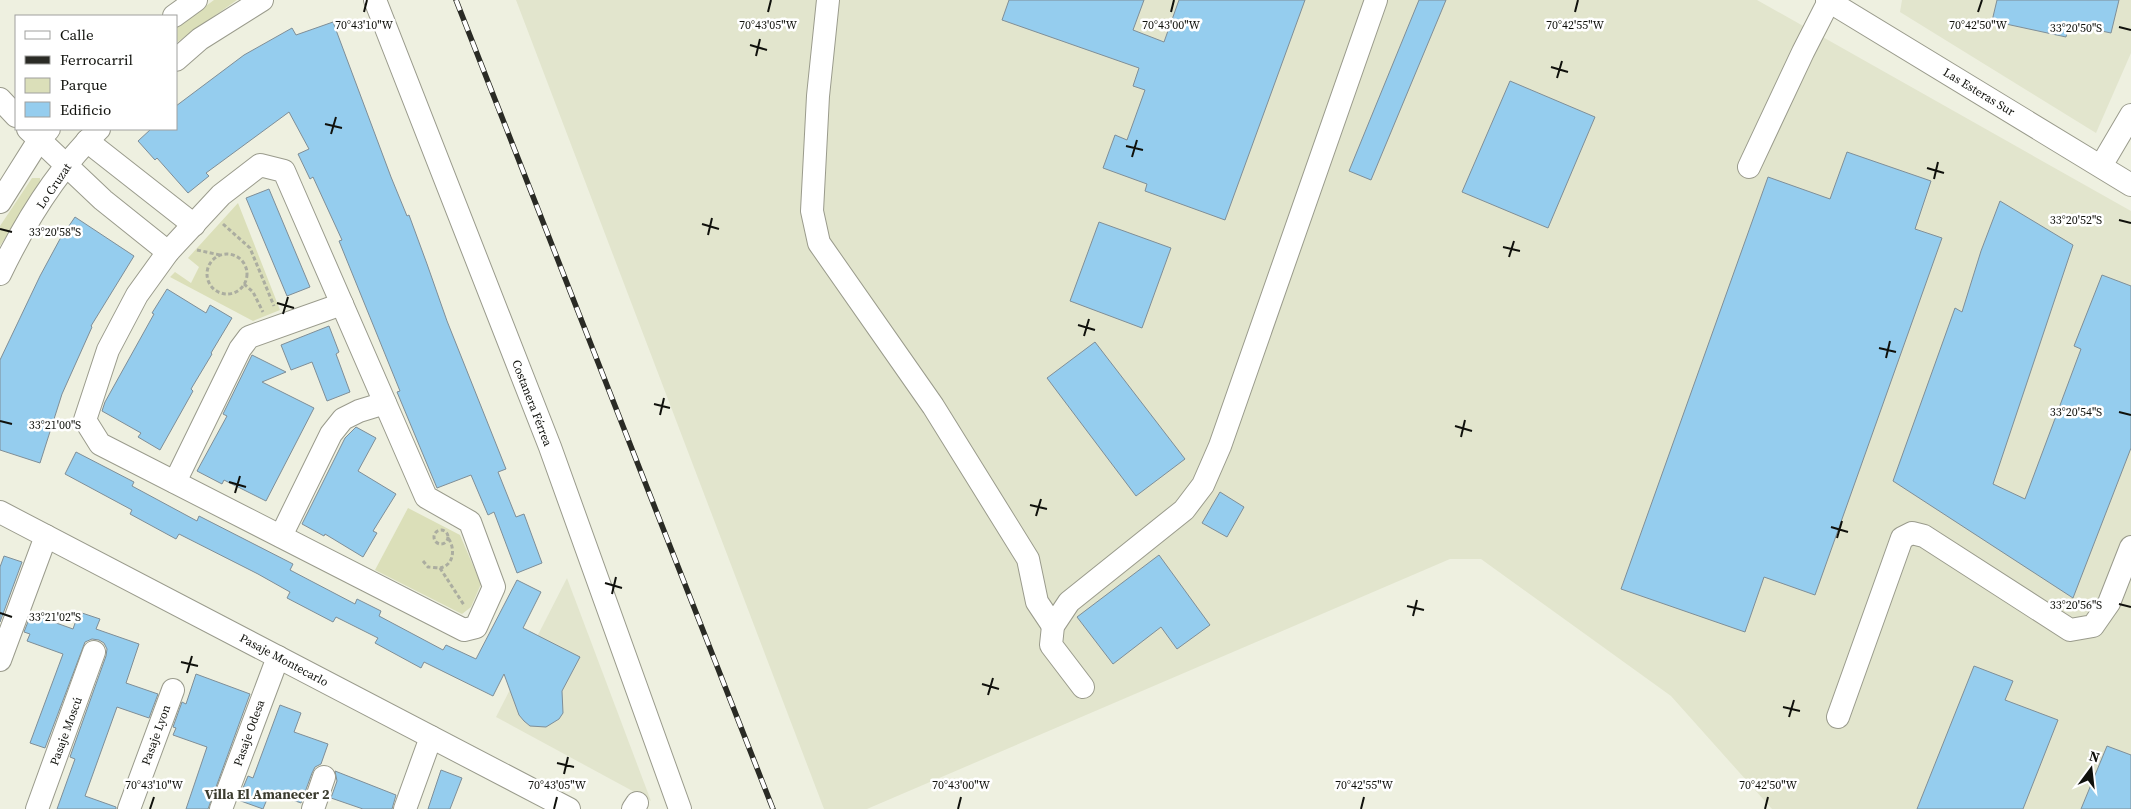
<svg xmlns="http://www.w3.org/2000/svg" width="2131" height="809" font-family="'Source Serif 4',serif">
  <rect width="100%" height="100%" fill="#eef0e0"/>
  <g fill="#e2e5cd">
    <polygon points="516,0 1757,0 2131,211 2131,809 1772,809 1671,696 1481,559 1450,559 867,809 824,809"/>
    <polygon points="1902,0 2131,0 2131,53 2096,133 1900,12"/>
    <polygon points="567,578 651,801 496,717"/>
  </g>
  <g fill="#dbdfb9">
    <polygon points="214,0 237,0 176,43 176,28"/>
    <polygon points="32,178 40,178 40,185 0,246 0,226"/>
    <polygon points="238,203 280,310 253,321 170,277 175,272 191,283 199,267 188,258"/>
    <polygon points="408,508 460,535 481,584 471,607 462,614 375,570"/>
  </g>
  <g fill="#95cdee" stroke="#7f8e97">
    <polygon points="1009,0 1144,0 1133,30 1164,42 1179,0 1305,0 1225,220 1145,191 1147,184 1103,168 1115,135 1127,140 1145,90 1133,86 1139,68 1002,20"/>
    <polygon points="1419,0 1446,0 1371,180 1349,171"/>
    <polygon points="1997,0 2119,0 2111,33 2069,24 2066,37 1992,21"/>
    <polygon points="333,22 391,177 407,216 409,215 427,264 447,321 506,469 498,472 516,517 524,514 542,563 517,573 494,512 488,515 471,475 437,488 397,392 400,391 339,241 342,240 313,177 310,179 298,154 309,149 289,112 206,173 209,176 188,193 157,158 155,160 138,141 151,129 176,129 176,106 244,55 292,28 296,35"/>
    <polygon points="1510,81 1595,117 1548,228 1462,192"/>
    <polygon points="1847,152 1931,181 1915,229 1942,238 1815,595 1764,577 1745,632 1621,589 1768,177 1830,199"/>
    <polygon points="269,189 310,287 287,296 246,198"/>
    <polygon points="2000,201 2073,245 1993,484 2025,499 2081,349 2074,346 2102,275 2131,286 2131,448 2073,598 1893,481 1955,308 1962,312 1981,251"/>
    <polygon points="75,217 134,256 91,326 92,327 62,394 40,463 0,450 0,360 40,276 60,239"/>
    <polygon points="1099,222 1171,248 1142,328 1070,301"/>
    <polygon points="167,289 206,313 210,305 232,318 211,353 212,354 191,389 193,391 160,450 138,437 141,433 102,411 105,402 154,314 152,313"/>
    <polygon points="329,326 339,352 336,354 350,392 327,401 312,362 291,370 281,345"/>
    <polygon points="1095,342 1185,459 1136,496 1047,378"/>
    <polygon points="252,355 286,372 262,382 314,408 266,501 224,480 222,484 197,471 227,416 223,414"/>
    <polygon points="356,427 376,438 358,471 396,494 373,531 377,533 363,557 325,534 324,536 302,524 345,438"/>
    <polygon points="76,452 134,482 132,486 197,521 199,516 293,564 290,570 355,604 357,599 381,611 379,616 443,650 446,645 476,659 517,580 541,592 523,628 580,657 562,691 563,713 559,719 546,727 530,726 524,721 519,715 504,674 493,696 424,662 421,668 375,643 378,638 336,617 333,622 287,598 290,592 258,574 179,534 176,539 130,514 132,510 65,474"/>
    <polygon points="1220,492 1244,507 1227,537 1202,523"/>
    <polygon points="1159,555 1210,625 1177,649 1161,627 1113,664 1077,617"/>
    <polygon points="4,556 22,562 0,622 0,567"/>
    <polygon points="79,612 100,619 96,629 139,644 126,683 158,694 149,718 117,707 85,796 116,807 116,809 57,809 75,759 70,757 106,656 107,649 104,643 99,640 92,639 85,642 45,748 30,743 63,654 27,641 30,634 24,632 31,614 73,629"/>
    <polygon points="1974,666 2013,681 2005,700 2058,720 2023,809 1917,809"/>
    <polygon points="196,674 250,694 208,809 186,809 207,747 173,735 176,728 173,727 182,702 186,704"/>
    <polygon points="280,705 301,713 294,732 328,744 321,764 315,767 312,773 301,803 270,792 263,809 238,800 248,776 253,778"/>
    <polygon points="2107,746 2131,755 2131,809 2081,809"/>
    <polygon points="441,770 462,778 450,809 428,809"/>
    <polygon points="335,771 396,795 392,809 363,809 331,798 337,781"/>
  </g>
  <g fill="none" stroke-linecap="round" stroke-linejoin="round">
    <g stroke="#9a9b8c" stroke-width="24">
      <g id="minor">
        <polyline points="375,0 550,447 680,809"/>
        <polyline points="828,0 818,96 812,211 819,243 933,406 1028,559 1037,602 1053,626"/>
        <polyline points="1827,0 2131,185"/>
        <polyline points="174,16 196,0"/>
        <polyline points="176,60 200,39 262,0"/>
        <polyline points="0,99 16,116"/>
        <polyline points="28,129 103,200 168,252"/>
        <polyline points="87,141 194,225"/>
        <polygon points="260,165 284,171 426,497 470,522 494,587 476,627 464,630 100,444 85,420 108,350 137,295 168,252 221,195"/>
        <polyline points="2101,166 2131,115"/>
        <polyline points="1749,167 1803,52 1829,1"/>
        <polyline points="0,202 39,140 49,129"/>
        <path d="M 0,274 C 25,222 58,169 99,129"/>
        <polyline points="175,482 240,349 249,337 342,304"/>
        <polyline points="0,512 569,809"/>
        <polyline points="281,536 331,434 343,419 359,411 385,403"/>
        <polyline points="0,660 46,536"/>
        <polyline points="1083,687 1051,645 1053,626 1069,602 1184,510 1203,485 1220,446 1376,0"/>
        <polyline points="1838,717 1902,538 1912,533 1924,536 2070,630 2093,626 2109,603 2131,547"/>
        <polyline points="37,809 94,652"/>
        <polyline points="129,809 173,690"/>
        <polyline points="221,809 278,657"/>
        <polyline points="313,809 324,777"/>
        <polyline points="405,809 431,737"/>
        <polyline points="633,809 637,803"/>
      </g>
    </g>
    <g stroke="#abada0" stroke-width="3" stroke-dasharray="4 2.5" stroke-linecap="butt">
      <polyline points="223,224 250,248 274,306"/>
      <polyline points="197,250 220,255"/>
      <circle cx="227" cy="274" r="20"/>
      <polyline points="244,284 253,292 263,312"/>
      <circle cx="441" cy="537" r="7"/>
      <path d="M 423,561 L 428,567 C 431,567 437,568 440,568 C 455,565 455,547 448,538"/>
      <polyline points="440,568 464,605"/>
    </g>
    <use href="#minor" stroke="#fff" stroke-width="22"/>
    <g stroke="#2a2b25" stroke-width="5.5">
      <polyline id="rail" points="456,0 773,809"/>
    </g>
    <use href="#rail" stroke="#fff" stroke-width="4" stroke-dasharray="11" stroke-linecap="butt"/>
  </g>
  <path fill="none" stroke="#10110c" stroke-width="2" d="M 364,12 L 367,0M 768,12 L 771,0M 1171,12 L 1174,0M 1575,12 L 1578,0M 1978,12 L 1982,0M 2119,27 L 2131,30M 750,45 L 767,50M 756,56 L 760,39M 1551,67 L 1568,72M 1557,78 L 1562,61M 325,124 L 342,128M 331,134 L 336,117M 1126,146 L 1143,150M 1132,157 L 1137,140M 1927,168 L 1944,173M 1934,179 L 1938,162M 2119,220 L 2131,223M 702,224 L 719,229M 0,229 L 12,232M 708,235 L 712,218M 1503,247 L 1520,251M 1509,257 L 1514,241M 277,303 L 294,308M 283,314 L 288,297M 1078,325 L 1095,330M 1084,336 L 1089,319M 1879,348 L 1896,352M 1886,358 L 1890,341M 654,404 L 670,408M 2119,412 L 2131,415M 660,415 L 664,398M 0,421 L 12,424M 1455,426 L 1472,431M 1461,437 L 1465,420M 229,482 L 246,487M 235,493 L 240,476M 1030,505 L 1047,509M 1036,516 L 1041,499M 1831,527 L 1848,532M 1837,538 L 1842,521M 605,583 L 622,588M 612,594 L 616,577M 2119,604 L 2131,607M 1407,606 L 1424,610M 0,613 L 12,617M 1413,616 L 1417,600M 181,662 L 198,666M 187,673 L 192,656M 982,684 L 999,689M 988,695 L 993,678M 1783,707 L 1800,711M 1789,717 L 1794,700M 557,763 L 574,767M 564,774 L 568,757M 150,809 L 154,797M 554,809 L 557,797M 958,809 L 961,797M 1361,809 L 1364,797M 1765,809 L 1768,797"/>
  <g text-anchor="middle" stroke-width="5" stroke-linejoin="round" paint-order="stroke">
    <g font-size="12" fill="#10110c" stroke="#fff">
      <text transform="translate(1979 92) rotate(31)" y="4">Las Esteras Sur</text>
      <text transform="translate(54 186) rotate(-56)" y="4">Lo Cruzat</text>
      <text transform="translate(532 403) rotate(69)" y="4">Costanera Férrea</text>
      <text transform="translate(284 660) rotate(28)" y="4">Pasaje Montecarlo</text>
      <text transform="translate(66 731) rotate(-70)" y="4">Pasaje Moscú</text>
      <text transform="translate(249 733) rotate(-70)" y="4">Pasaje Odesa</text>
      <text transform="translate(156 735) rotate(-70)" y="4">Pasaje Lyon</text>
    </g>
    <g font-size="14" font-weight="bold" fill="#3a3b2e" stroke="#fff">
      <text x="267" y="799">Villa El Amanecer 2</text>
    </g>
  </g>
  <g font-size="12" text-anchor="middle" fill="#10110c" stroke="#fff" stroke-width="5" stroke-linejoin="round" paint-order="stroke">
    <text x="364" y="29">70°43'10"W</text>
    <text x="768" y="29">70°43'05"W</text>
    <text x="1171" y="29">70°43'00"W</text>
    <text x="1575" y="29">70°42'55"W</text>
    <text x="1978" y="29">70°42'50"W</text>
    <text x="2076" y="32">33°20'50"S</text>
    <text x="2076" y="224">33°20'52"S</text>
    <text x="55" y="236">33°20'58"S</text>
    <text x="2076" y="416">33°20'54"S</text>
    <text x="55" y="429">33°21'00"S</text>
    <text x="2076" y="609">33°20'56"S</text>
    <text x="55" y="621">33°21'02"S</text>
    <text x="154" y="789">70°43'10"W</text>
    <text x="557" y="789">70°43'05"W</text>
    <text x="961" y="789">70°43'00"W</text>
    <text x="1364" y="789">70°42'55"W</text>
    <text x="1768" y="789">70°42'50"W</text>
  </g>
  <rect x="15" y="15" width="162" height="115" fill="#ffffff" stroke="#9fa09e"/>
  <rect x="25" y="31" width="25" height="8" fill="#ffffff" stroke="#9fa09e"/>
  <text x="60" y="40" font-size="15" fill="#10110c">Calle</text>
  <rect x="25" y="56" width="25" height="8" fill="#2a2b25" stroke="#9fa09e"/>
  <text x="60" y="65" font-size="15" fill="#10110c">Ferrocarril</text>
  <rect x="25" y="78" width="25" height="15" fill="#dbdfb9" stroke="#9fa09e"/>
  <text x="60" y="90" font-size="15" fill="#10110c">Parque</text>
  <rect x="25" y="102" width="25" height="15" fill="#95cdee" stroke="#9fa09e"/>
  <text x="60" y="115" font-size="15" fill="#10110c">Edificio</text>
  <g transform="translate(2091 769) rotate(15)" stroke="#ffffff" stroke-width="4" paint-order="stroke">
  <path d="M0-4L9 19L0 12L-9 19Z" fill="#10110c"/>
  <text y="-8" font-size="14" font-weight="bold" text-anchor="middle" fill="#10110c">N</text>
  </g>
</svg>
